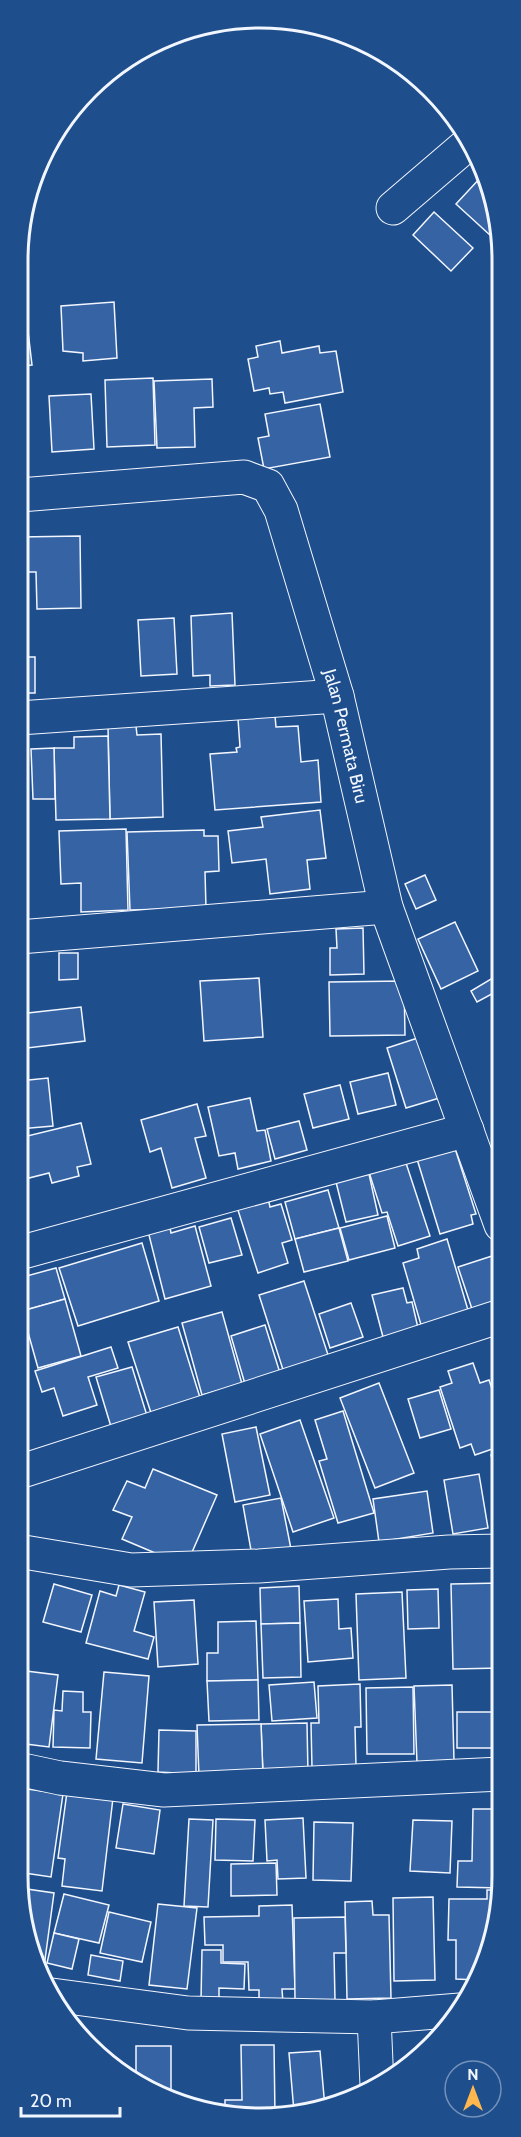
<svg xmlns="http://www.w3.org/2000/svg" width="521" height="2137" font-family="Cabin,sans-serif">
  <rect width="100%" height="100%" fill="#1f4e8c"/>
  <g fill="#3563a3" stroke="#f2f6ff" stroke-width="1.5">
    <polygon points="481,177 487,183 500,226 491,236 456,204"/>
    <polygon points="434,212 473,248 451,271 413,235"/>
    <polygon points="114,302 117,358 83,361 83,353 63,351 61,306"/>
    <polygon points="20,306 25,306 32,365 20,366"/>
    <polygon points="280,341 282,353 319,346 320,353 336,351 343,392 285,403 283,392 270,394 269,388 254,391 248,359 258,357 256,346"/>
    <polygon points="153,378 155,445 107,447 105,380"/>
    <polygon points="212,379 213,407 194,408 195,447 157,448 154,381"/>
    <polygon points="91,394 94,449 52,452 49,396"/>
    <polygon points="320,404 330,457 264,469 258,438 269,436 265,414"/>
    <polygon points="80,536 81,608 37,609 36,572 20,572 20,537"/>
    <polygon points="232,613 235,685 210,686 210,675 193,676 191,616"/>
    <polygon points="174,618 177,674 141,676 138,620"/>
    <rect x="20" y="657" width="15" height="36"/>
    <polygon points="275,716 276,727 298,726 301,762 318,760 321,802 215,810 210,754 237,752 236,748 240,747 238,719"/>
    <polygon points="108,726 136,726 137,735 161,734 163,817 110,819"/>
    <polygon points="108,736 110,819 56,820 54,748 74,748 74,737"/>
    <polygon points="54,748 55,799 33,799 31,749"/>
    <polygon points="320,810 326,858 307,860 310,889 270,894 266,859 232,863 228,831 263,827 261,817"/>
    <polygon points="126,829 128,910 81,912 81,883 61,884 59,831"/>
    <polygon points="204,830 204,836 218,836 219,871 205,872 206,908 130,910 127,832"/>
    <polygon points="425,875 436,900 416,909 405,884"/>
    <polygon points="455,922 478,971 441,989 418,939"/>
    <polygon points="363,928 364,974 330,975 330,948 337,948 336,929"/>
    <polygon points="59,953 78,953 78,979 59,980"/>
    <polygon points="501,973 501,989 477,1002 471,991"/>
    <polygon points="259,978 263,1037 204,1041 200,981"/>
    <polygon points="404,981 405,1035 330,1036 329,982"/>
    <polygon points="81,1007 85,1041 19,1049 19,1014"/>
    <polygon points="427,1035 446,1096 406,1108 387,1048"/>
    <polygon points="388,1073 396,1105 358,1114 350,1082"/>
    <polygon points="48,1078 53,1126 19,1129 19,1081"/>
    <polygon points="340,1085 349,1119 313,1128 304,1094"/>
    <polygon points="250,1098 257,1131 265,1130 271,1161 238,1169 235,1153 219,1156 208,1107"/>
    <polygon points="197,1104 206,1136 195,1138 206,1178 172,1188 161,1148 150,1152 141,1120"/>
    <polygon points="299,1121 307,1150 275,1159 267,1129"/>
    <polygon points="81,1123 91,1164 77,1167 79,1176 52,1183 49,1173 25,1179 19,1155 19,1138"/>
    <polygon points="452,1139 476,1214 471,1215 473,1224 440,1234 417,1159"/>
    <polygon points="404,1157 430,1236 398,1246 387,1212 382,1213 368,1169"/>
    <polygon points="369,1174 378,1215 346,1222 336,1182"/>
    <polygon points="328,1190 339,1228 295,1239 285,1202"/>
    <polygon points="268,1198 270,1207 281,1204 292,1240 282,1243 288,1263 258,1273 237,1207"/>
    <polygon points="387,1216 395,1248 349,1260 340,1228"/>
    <polygon points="168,1217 171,1233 195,1226 211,1286 165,1299 146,1223"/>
    <polygon points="231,1218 242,1255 209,1263 199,1227"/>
    <polygon points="339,1228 348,1261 304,1272 295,1239"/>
    <polygon points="447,1239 468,1310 442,1318 445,1328 424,1335 403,1263 419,1258 417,1249"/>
    <polygon points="142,1243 159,1301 78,1326 59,1268"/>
    <polygon points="492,1256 501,1285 501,1300 472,1309 458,1267"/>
    <polygon points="56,1268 65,1299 22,1311 19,1301 19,1278"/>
    <polygon points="304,1281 331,1364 286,1379 259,1295"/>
    <polygon points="403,1288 407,1303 412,1302 418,1328 383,1337 372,1295"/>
    <polygon points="65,1299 81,1356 38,1368 22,1311"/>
    <polygon points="351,1303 363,1337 330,1348 319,1314"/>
    <polygon points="222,1312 242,1384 202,1395 182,1323"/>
    <polygon points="265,1325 280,1373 245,1384 231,1336"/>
    <polygon points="178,1327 202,1404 153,1419 128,1342"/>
    <polygon points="111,1347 118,1368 88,1377 97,1405 63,1416 54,1388 42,1392 35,1371"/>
    <polygon points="473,1363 480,1383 489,1380 501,1415 501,1446 475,1455 471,1444 460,1448 440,1387 452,1383 448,1371"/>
    <polygon points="132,1367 148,1419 112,1430 96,1377"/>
    <polygon points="501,1373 501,1402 492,1375"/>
    <polygon points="379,1383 414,1473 375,1488 340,1398"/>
    <polygon points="439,1390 451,1429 420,1438 408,1399"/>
    <polygon points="343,1411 374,1513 338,1523 319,1461 327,1459 315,1420"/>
    <polygon points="300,1420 334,1518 293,1532 260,1434"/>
    <polygon points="256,1427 270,1495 235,1502 222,1434"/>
    <polygon points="501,1452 501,1491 491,1455"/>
    <polygon points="153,1469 217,1495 186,1566 122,1539 132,1517 113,1510 127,1481 145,1488"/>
    <polygon points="479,1474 488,1528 453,1534 444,1480"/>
    <polygon points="427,1491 433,1533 379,1542 373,1499"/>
    <polygon points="281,1498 291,1549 252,1556 243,1505"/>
    <polygon points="501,1583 501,1668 453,1669 451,1584"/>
    <polygon points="54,1584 92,1595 81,1632 43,1622"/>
    <polygon points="119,1585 145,1592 134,1631 154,1637 148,1659 86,1643 100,1591 116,1596"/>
    <polygon points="299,1586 300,1623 261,1624 260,1588"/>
    <polygon points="438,1589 439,1628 408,1629 407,1590"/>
    <polygon points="402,1592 406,1678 359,1680 356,1594"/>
    <polygon points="338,1599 339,1629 351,1628 353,1658 308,1662 304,1601"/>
    <polygon points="194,1600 198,1664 158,1667 154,1602"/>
    <polygon points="256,1621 258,1680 207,1681 207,1653 218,1653 218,1622"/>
    <polygon points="300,1623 301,1677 263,1678 261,1624"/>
    <polygon points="18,1670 58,1675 49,1747 18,1743"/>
    <polygon points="104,1672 149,1676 142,1763 96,1759"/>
    <polygon points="258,1680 259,1720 209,1721 207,1681"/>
    <polygon points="314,1682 317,1718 272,1721 269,1685"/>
    <polygon points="360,1684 361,1727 355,1727 356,1766 312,1768 311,1723 319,1723 318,1686"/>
    <polygon points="452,1685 454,1761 417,1763 414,1686"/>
    <polygon points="413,1687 414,1754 367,1754 366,1688"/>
    <polygon points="63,1691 83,1692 83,1712 91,1712 90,1748 53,1747 54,1710 62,1711"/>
    <rect x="457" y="1712" width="35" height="36"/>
    <polygon points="307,1723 308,1774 263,1775 261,1724"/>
    <polygon points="261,1724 263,1775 199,1776 197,1725"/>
    <polygon points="159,1730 196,1731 196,1774 158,1772"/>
    <polygon points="20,1788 63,1794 51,1877 18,1872"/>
    <polygon points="67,1792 113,1798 102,1891 62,1886 65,1859 58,1858"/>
    <polygon points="123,1804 160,1810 154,1854 116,1848"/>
    <polygon points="473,1809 501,1809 501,1888 457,1887 458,1861 472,1861"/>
    <polygon points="303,1818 306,1878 278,1879 277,1860 267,1861 265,1820"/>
    <polygon points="189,1819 213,1820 208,1907 184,1906"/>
    <polygon points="216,1819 255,1820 253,1861 215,1860"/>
    <polygon points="413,1820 452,1821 450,1873 410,1871"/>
    <polygon points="314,1822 353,1823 351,1881 313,1880"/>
    <polygon points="276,1863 277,1895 231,1896 231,1864"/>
    <polygon points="20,1888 54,1893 44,1967 36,1965"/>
    <polygon points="487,1890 501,1890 501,1908 477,1980 456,1979 456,1940 448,1940 449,1899 487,1899"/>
    <polygon points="64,1894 109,1905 99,1943 54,1933"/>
    <polygon points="433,1897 435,1980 394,1981 393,1898"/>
    <polygon points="372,1901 373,1915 389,1915 391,1998 347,1999 345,1902"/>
    <polygon points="158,1904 197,1908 187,1989 149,1985"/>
    <polygon points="292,1905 295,1989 282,1989 283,2004 259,2005 259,1990 249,1990 248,1962 223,1962 223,1945 205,1945 204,1917 259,1916 259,1906"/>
    <polygon points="109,1912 151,1922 142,1962 100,1953"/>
    <polygon points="345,1917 346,1953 334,1953 335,2000 295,2000 294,1918"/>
    <polygon points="54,1933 79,1939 72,1969 47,1963"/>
    <polygon points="202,1950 221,1950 221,1963 245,1964 244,1989 219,1988 219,2001 201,2000"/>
    <polygon points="91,1955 123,1961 120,1981 88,1975"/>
    <polygon points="241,2045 274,2045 275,2115 244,2118 225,2113 225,2100 242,2100"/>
    <polygon points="136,2046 171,2046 171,2095 154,2094 136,2080"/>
    <polygon points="320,2051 325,2108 294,2112 289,2053"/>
  </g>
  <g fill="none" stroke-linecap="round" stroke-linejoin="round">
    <g stroke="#f2f6ff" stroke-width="35">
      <g id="minor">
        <polyline points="393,208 470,142"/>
        <path id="s1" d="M 20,495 L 244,477 L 268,486 L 281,510 L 337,696 L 386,907 L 501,1225"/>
        <polyline points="19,718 337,696"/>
        <polyline points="19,937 386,907"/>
        <polyline points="19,1253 467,1130"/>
        <polyline points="19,1472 501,1316"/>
        <polyline points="18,1551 131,1570 259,1566 449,1552 501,1551"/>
        <polyline points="18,1769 60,1778 164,1790 501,1774"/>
        <polyline points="52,1995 188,2013 374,2017 460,2010"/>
        <polyline points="374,2017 377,2085"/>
      </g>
    </g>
    <use href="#minor" stroke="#1f4e8c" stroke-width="33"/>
  </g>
  <g text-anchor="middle" stroke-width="4.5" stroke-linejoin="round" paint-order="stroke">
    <g font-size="18" fill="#f2f6ff" stroke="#1f4e8c">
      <text dy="6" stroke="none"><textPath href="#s1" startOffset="513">Jalan Permata Biru</textPath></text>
    </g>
  </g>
  <path d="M0 0H521V2137H0ZM260 28H260A232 232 0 0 1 492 260V1876A232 232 0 0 1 260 2108H260A232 232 0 0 1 28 1876V260A232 232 0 0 1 260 28Z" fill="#1f4e8c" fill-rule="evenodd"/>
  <path fill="none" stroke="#f2f6ff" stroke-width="3" d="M260 28H260A232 232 0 0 1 492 260V1876A232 232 0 0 1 260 2108H260A232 232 0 0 1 28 1876V260A232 232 0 0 1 260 28Z"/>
  <g transform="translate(473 2089)"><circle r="28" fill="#1f4e8c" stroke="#7391ba" stroke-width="1.5"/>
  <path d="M0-4.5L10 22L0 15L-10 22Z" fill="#ffb74d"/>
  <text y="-9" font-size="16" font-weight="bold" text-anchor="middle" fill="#f2f6ff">N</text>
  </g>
  <path d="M21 2107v9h99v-9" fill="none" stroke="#f2f6ff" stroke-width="3"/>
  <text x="30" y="2107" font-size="18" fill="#f2f6ff" stroke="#1f4e8c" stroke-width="4.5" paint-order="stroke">20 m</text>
</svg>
